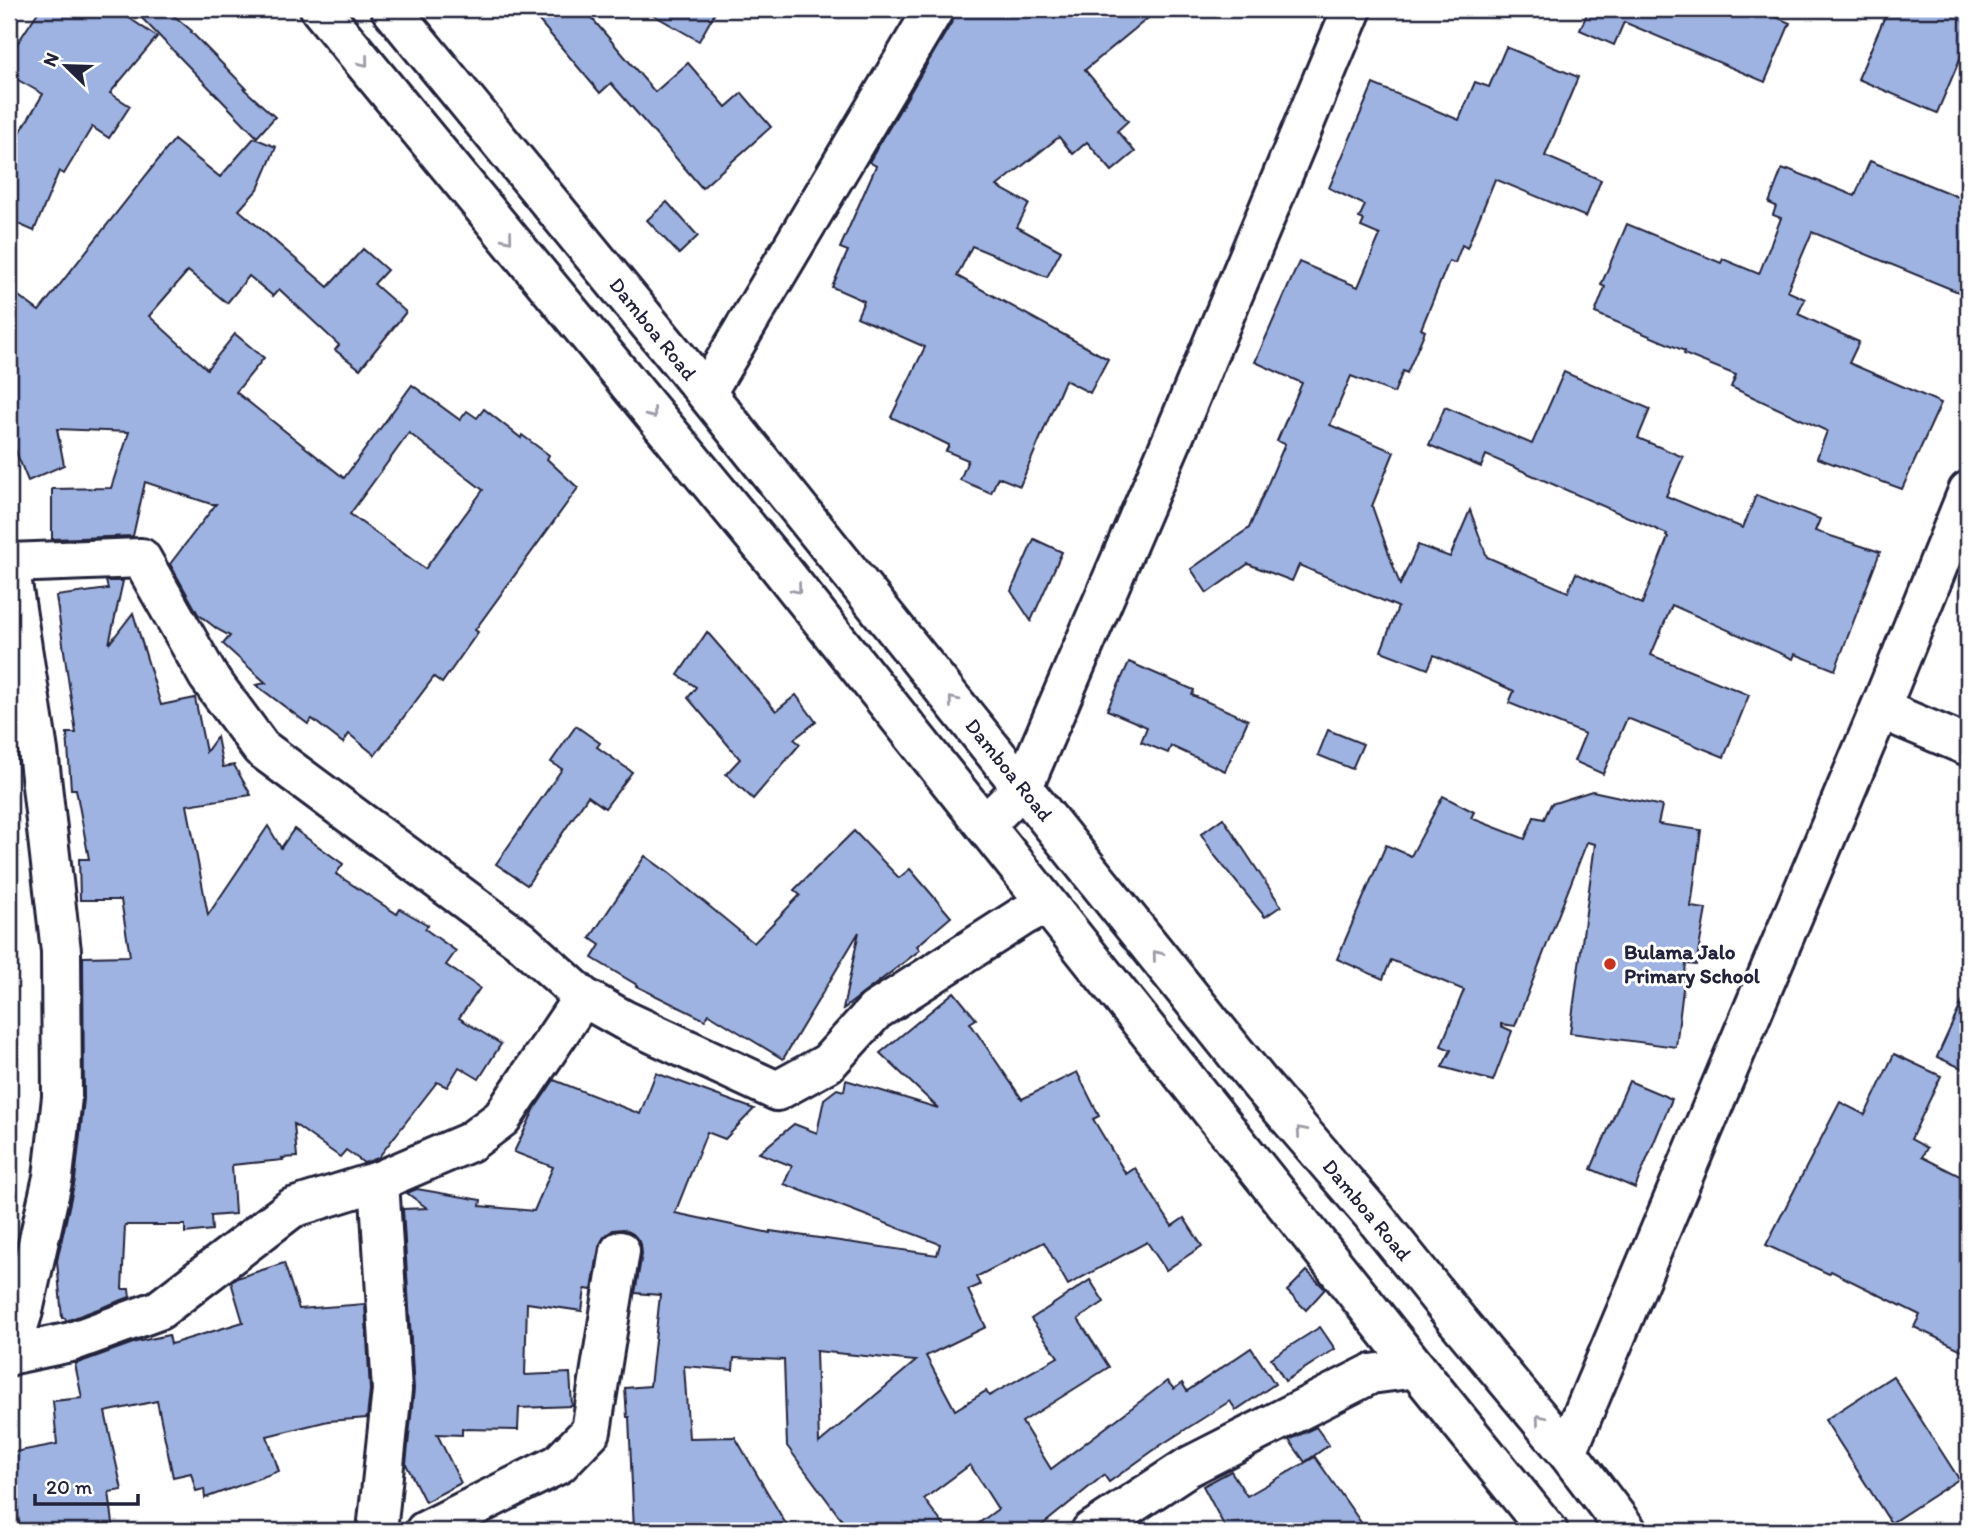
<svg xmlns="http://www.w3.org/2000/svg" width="1977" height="1540" font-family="Itim,sans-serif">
  <rect width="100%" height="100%" fill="#fff"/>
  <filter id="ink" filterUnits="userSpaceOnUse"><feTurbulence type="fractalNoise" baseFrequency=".0143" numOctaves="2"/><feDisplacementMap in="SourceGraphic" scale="14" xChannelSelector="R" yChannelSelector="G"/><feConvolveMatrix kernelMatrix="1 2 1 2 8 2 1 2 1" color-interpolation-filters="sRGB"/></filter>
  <g filter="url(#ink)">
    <g fill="#9eb3e1" stroke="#22223b" stroke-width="2" fill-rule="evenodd">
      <polygon points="40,9 116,9 157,37 110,93 130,106 109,138 92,127 64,174 59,171 34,231 9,220 9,151 43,94 9,75 9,56"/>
      <polygon points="133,9 166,9 192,31 191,32 246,88 244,89 275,117 257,137"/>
      <polygon points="529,9 584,9 655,92 688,63 726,107 742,93 771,127 702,188 611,83 600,93"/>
      <polygon points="643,9 717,9 699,41"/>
      <polygon points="956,9 1159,9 1085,70 1128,121 1117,131 1135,152 1112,171 1087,142 1073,154 1059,137 997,186 1029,204 1017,227 1061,251 1047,277 972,246 957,276 1108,359 1090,393 1065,380 1020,486 998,477 991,493 960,480 968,460 946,451 949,445 891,417 925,347 857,317 864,301 832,287 848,251 840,248 876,166 869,162 953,20"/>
      <polygon points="1589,9 1757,9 1790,23 1765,82 1624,22 1614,45 1580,30"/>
      <polygon points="1888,9 1968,9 1968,40 1937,113 1858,79"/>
      <polygon points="1506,47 1578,77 1545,156 1601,180 1586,217 1495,179 1467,248 1462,245 1455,263 1449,261 1421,329 1425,331 1407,373 1403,371 1394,393 1351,376 1330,425 1394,452 1372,506 1400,585 1418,545 1450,557 1470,510 1487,557 1568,592 1576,573 1642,604 1668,537 1666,536 1667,534 1486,455 1481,467 1429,445 1445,407 1532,444 1564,372 1650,409 1638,438 1683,457 1666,496 1743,528 1756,495 1820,519 1815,531 1880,552 1835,670 1795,654 1793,659 1672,605 1651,655 1749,695 1724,757 1627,718 1603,774 1574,761 1585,734 1509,703 1514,691 1434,655 1428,669 1381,651 1398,607 1299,565 1292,581 1248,564 1207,593 1191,569 1249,528 1285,444 1277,441 1302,383 1255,362 1299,262 1358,287 1380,235 1361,227 1364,220 1359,218 1365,205 1329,188 1373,84 1459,120 1475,82 1489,87"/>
      <path d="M 254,138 L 276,147 L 258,189 L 239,210 L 328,287 L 363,249 L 387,270 L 374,284 L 406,312 L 360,369 L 335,350 L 339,345 L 279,289 L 273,296 L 249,276 L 227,303 L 188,271 L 149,316 L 207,369 L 235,334 L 264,358 L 236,392 L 344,478 L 412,385 L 460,420 L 467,411 L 477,418 L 484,409 L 521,438 L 522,435 L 549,455 L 547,459 L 578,488 L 475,630 L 478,632 L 442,683 L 434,677 L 375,755 L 349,734 L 343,743 L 312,719 L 308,724 L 256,685 L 266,683 L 223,644 L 230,636 L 217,629 L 198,614 L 170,564 L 216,504 L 211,504 L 145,482 L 133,536 L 52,539 L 52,489 L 111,488 L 129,432 L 57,429 L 64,465 L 28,481 L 9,435 L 9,289 L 39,311 L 174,140 L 220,177 ZM 409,433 L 483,490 L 425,569 L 350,514 Z"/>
      <polygon points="1870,161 1968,201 1968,296 1812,232 1787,291 1805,299 1798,314 1859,342 1849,363 1941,403 1902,489 1817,458 1827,431 1731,387 1736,375 1684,354 1685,351 1595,313 1605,287 1601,285 1627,224 1721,263 1723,259 1759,274 1781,218 1773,215 1776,206 1769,203 1782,169 1787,171 1788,169 1855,196"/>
      <polygon points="667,202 698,236 679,254 647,220"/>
      <polygon points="1034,539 1062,552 1031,621 1011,591"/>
      <polygon points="106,581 123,581 109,644 133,613 161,705 195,698 206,752 217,737 223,767 234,765 251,795 187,805 208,915 268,826 281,848 294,829 343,864 336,874 397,914 400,909 428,925 425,929 456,951 446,965 480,988 459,1018 501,1044 479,1079 459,1067 447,1087 437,1082 378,1158 364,1163 346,1150 340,1157 294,1124 297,1157 282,1158 283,1160 232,1165 235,1214 211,1216 212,1230 185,1233 185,1225 125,1225 122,1289 129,1289 130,1297 66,1321 65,1318 62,1318 57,1261 75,1180 84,1099 83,957 130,956 121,900 80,900 79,859 89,859 76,789 71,789 67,733 76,733 56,596 108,589"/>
      <polygon points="707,632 776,711 796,695 816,722 794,739 800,744 753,799 726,774 740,759 688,698 696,687 678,675"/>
      <polygon points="1129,662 1194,690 1192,695 1248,720 1225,771 1171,746 1168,753 1141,742 1147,727 1107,710"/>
      <polygon points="576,726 600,743 597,747 632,772 605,808 588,796 527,885 496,864 562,769 551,762"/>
      <polygon points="1328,730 1363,744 1352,769 1318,755"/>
      <polygon points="1592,791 1662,806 1658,824 1701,830 1691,907 1706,909 1696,965 1686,964 1676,1047 1570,1033 1595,844 1587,842 1515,1026 1501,1024 1501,1026 1512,1031 1493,1081 1442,1067 1451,1050 1441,1046 1464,990 1391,960 1383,979 1337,959 1386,845 1411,856 1443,796 1474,812 1471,818 1525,839 1534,817 1544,819 1551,804"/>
      <polygon points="1223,818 1281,906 1265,917 1215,856 1201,834"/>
      <polygon points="854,831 899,878 910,869 951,917 917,946 920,950 843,1009 859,932 783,1059 709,1014 705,1020 636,986 637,985 592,958 600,945 590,938 645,856 670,874 754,943 800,895 794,890"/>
      <polygon points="1968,989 1968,1071 1937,1057"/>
      <path d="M 954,992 L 976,1019 L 970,1023 L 1022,1099 L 1077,1072 L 1099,1116 L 1093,1119 L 1126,1174 L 1135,1168 L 1172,1226 L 1184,1218 L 1202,1246 L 1166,1270 L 1147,1242 L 1068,1285 L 1044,1242 L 976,1277 L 980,1285 L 968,1290 L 986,1327 L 926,1356 L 955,1410 L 986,1391 L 989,1396 L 1058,1357 L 1031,1319 L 1090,1280 L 1104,1302 L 1078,1319 L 1109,1367 L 1022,1422 L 1051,1469 L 1167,1381 L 1174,1389 L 1182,1383 L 1187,1391 L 1251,1348 L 1275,1384 L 1236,1410 L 1230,1401 L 1161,1445 L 1109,1482 L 1104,1475 L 1035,1531 L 968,1531 L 998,1509 L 970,1465 L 924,1499 L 948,1531 L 850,1531 L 787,1446 L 784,1360 L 734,1358 L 733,1370 L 684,1366 L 689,1438 L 735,1437 L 790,1531 L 634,1531 L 629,1417 L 627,1417 L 625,1388 L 650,1386 L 660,1295 L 635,1293 L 642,1254 L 641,1244 L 633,1234 L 623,1229 L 613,1230 L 604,1237 L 599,1247 L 592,1290 L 585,1289 L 582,1311 L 527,1303 L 525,1375 L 570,1373 L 572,1406 L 519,1408 L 518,1430 L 462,1429 L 462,1435 L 437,1434 L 461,1483 L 425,1502 L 406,1464 L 414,1389 L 403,1209 L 427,1208 L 407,1193 L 417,1189 L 481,1200 L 480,1206 L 534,1211 L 553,1167 L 514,1152 L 535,1108 L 554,1080 L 640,1114 L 656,1073 L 754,1109 L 725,1139 L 707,1132 L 675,1213 L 770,1233 L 770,1231 L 937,1255 L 940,1244 L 784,1184 L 792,1166 L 759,1153 L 794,1124 L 817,1133 L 824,1099 L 837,1089 L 844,1091 L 846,1080 L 938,1108 L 880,1053 ZM 816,1351 L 915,1361 L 916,1361 L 819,1443 Z"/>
      <polygon points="1894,1054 1941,1076 1911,1139 1927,1148 1922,1157 1968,1180 1968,1353 1914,1327 1920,1315 1831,1271 1829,1274 1766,1245 1840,1102 1865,1115"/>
      <polygon points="1629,1081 1672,1099 1635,1188 1591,1169"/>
      <polygon points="284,1263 299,1309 365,1304 370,1390 367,1418 328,1421 267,1436 279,1471 205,1498 204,1489 196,1491 191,1473 173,1477 157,1401 105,1412 122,1490 109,1492 114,1531 20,1531 14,1485 9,1486 9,1453 57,1444 53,1401 82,1398 75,1364 136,1342 169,1335 171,1344 243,1322 231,1282 237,1278"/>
      <polygon points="1307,1271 1325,1289 1306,1310 1287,1291"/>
      <polygon points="1320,1327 1335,1349 1285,1381 1271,1358"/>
      <polygon points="1893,1376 1959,1479 1891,1523 1825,1420"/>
      <polygon points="1316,1427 1329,1445 1305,1462 1289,1440"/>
      <polygon points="1315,1457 1367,1531 1227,1531 1203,1486 1231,1471 1247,1496"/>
    </g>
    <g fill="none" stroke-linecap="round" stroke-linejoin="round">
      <g stroke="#22223b" stroke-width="44">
        <g id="street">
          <polyline points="706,393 934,9"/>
          <polyline points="9,563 141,558 208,676 261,748 521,941 583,997 624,1020 777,1091 828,1063 875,1011 1023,916 1046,904"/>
          <polyline points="9,564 38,751 61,951 62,1097 53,1177 23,1311 9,1356"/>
          <polyline points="1880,709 1968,746"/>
          <polyline points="9,1355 71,1342 159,1310 292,1208 379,1181 470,1142 502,1118 583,997"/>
          <polyline points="1567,1452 1880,709 1968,491"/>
          <polyline points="377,1531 392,1390 379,1181"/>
          <polyline points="425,1531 559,1464 591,1431 620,1251"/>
          <polyline points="1091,1531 1188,1467 1371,1374 1416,1368"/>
        </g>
      </g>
      <g stroke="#22223b" stroke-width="44">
        <polyline id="secondary" points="985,825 1023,787 1182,417 1352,9"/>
      </g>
      <g stroke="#22223b" stroke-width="44">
        <g id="primary">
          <polyline points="320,9 777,564 1416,1368 1548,1531"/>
          <polyline points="391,9 706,393 1262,1086 1372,1214 1457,1320 1567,1452 1627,1531"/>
        </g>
      </g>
      <use href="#street" stroke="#fff" stroke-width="38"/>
      <use href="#secondary" stroke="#fff" stroke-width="38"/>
      <use href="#primary" stroke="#fff" stroke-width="38"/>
    </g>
    <defs><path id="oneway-chevron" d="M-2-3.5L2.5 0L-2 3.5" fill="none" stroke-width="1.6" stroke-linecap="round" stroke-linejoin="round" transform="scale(1.75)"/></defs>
    <g stroke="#9c9ca7">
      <use href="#oneway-chevron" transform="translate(364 62) rotate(51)"/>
      <use href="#oneway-chevron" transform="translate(508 238) rotate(51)"/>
      <use href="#oneway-chevron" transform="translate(652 414) rotate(51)"/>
      <use href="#oneway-chevron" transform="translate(797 589) rotate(51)"/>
      <use href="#oneway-chevron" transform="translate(953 701) rotate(-129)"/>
      <use href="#oneway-chevron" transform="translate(1157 955) rotate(-129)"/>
      <use href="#oneway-chevron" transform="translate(1301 1131) rotate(-131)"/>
      <use href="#oneway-chevron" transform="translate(1540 1419) rotate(-130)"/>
    </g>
  </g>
  <circle fill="#c8321e" stroke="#fff" stroke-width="2.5" cx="1610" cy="964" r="7"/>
  <g text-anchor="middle" stroke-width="6" stroke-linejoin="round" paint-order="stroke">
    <g font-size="21" fill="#22223b" stroke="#fff">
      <text transform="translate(653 329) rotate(51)" y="7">Damboa Road</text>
      <text transform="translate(1009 770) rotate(51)" y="7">Damboa Road</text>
      <text transform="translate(1367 1210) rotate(50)" y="7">Damboa Road</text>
    </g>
    <g font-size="21" font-weight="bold" fill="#22223b" stroke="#fff" text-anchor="start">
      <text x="1624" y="959">Bulama Jalo<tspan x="1624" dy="24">Primary School</tspan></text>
    </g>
  </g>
  <rect width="1977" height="1540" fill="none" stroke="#fff" stroke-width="35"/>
  <rect x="18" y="18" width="1942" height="1505" fill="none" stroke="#22223b" stroke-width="2.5" filter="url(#ink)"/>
  <g transform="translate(66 66) rotate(293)" stroke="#ffffff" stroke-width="5" paint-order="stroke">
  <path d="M0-5L12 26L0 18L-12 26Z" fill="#22223b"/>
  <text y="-10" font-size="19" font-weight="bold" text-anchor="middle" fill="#22223b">N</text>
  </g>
  <path d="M35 1494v10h103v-10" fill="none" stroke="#22223b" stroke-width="3.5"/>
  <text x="46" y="1494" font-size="21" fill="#22223b" stroke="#ffffff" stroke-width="5" paint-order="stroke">20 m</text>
</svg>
